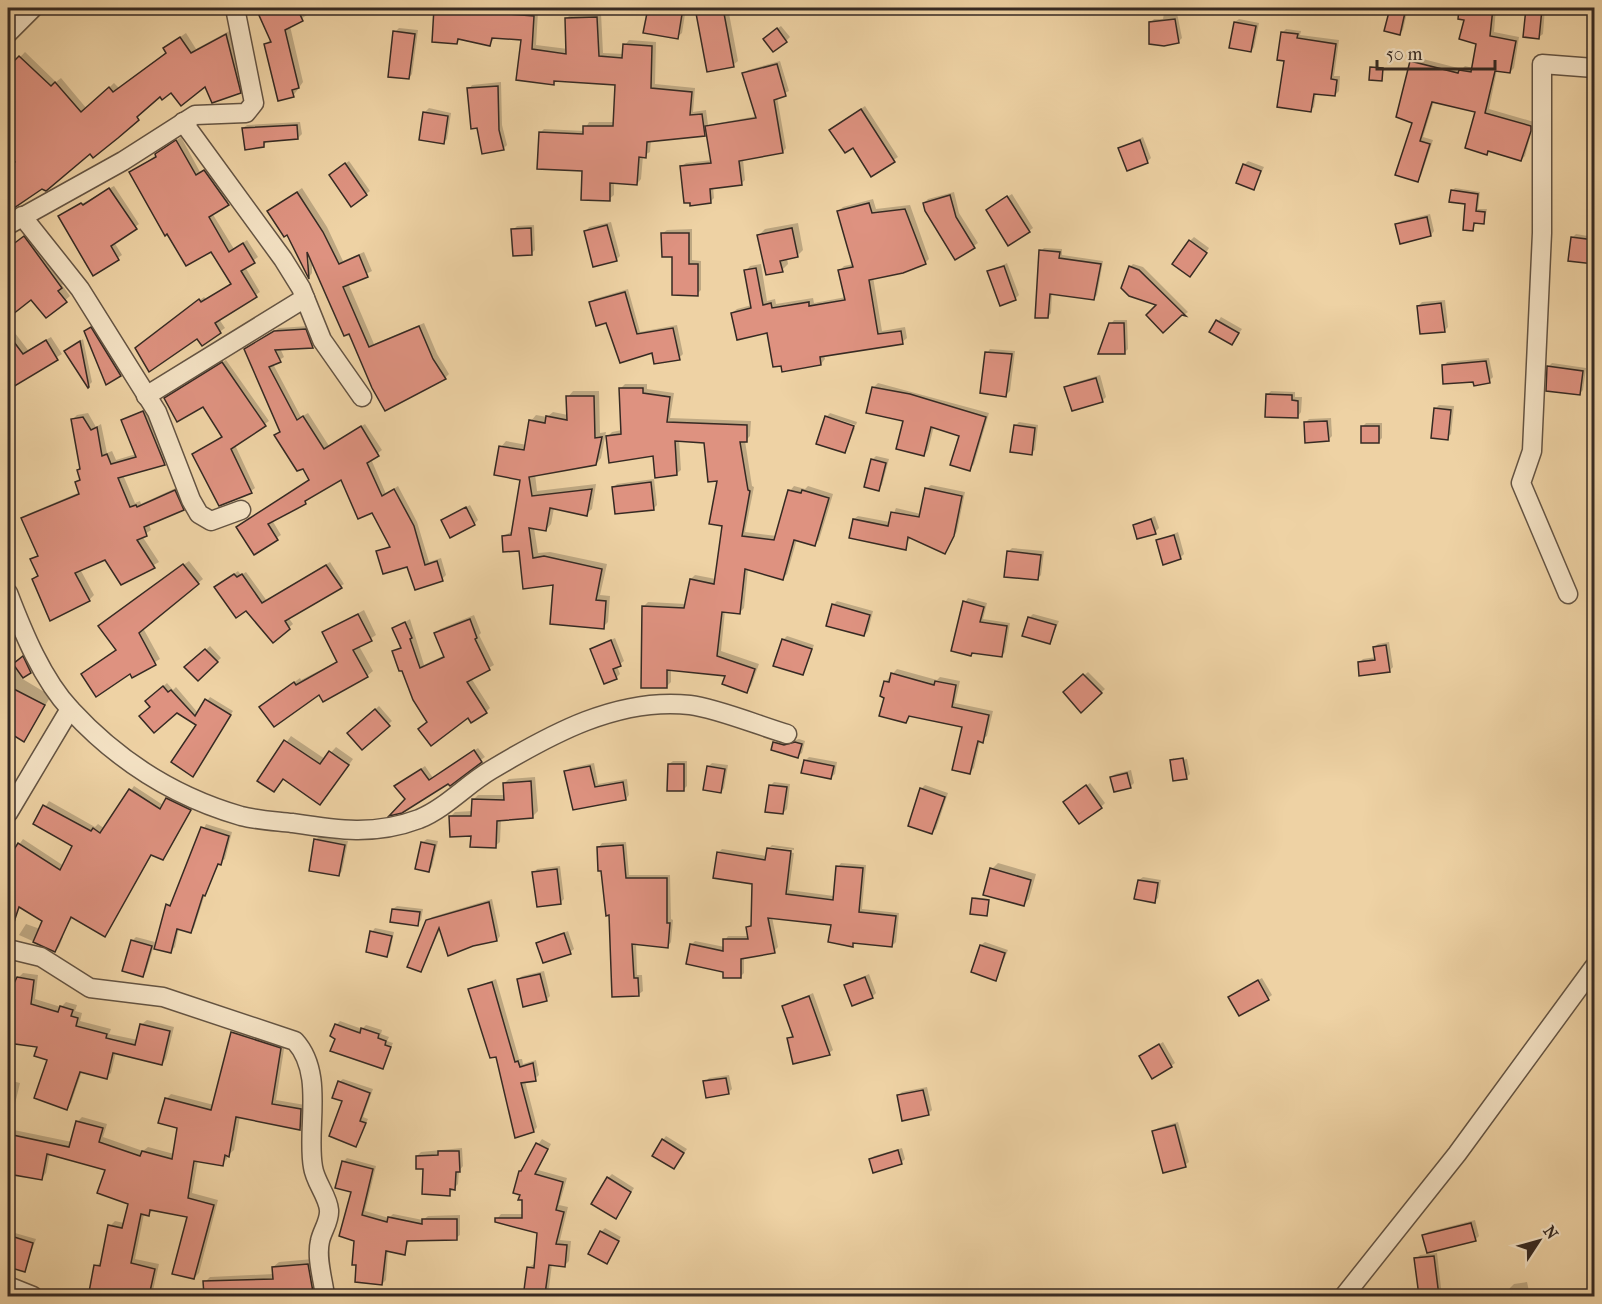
<svg xmlns="http://www.w3.org/2000/svg" width="1602" height="1304" font-family="'IM FELL French Canon',serif">
  <rect width="100%" height="100%" fill="#eed2a4"/>
  <filter id="stains"><feTurbulence type="fractalNoise" baseFrequency=".00333" numOctaves="4"/><feColorMatrix values="0 0 0 0 .2 0 0 0 0 .09 0 0 0 0 .02 0 0 0 .5 -.17"/></filter>
  <radialGradient id="worn" r=".72"><stop offset=".6" stop-color="#630" stop-opacity="0"/><stop offset="1" stop-color="#630" stop-opacity=".3"/></radialGradient>
  <g fill="#0003" fill-rule="evenodd">
    <polygon points="265,8 304,8 307,15 290,26 303,82 293,96 266,44 271,39 259,13"/>
    <polygon points="439,8 500,8 538,12 536,45 568,49 566,19 570,15 601,13 603,53 624,54 625,45 629,40 656,42 655,84 695,88 693,112 706,110 708,125 757,116 744,74 748,70 780,61 789,91 777,97 786,148 783,152 743,159 745,180 741,184 713,187 714,198 710,202 682,166 686,163 712,160 707,131 704,134 651,140 650,152 643,156 641,179 637,184 614,182 614,195 609,199 584,170 540,133 544,129 584,131 589,122 615,122 617,83 558,79 553,84 523,39 495,37 490,44 460,38 457,42 433,40"/>
    <polygon points="649,8 686,8 682,33 677,37 645,32"/>
    <polygon points="696,8 728,8 738,61 733,65 708,70"/>
    <polygon points="1165,8 1176,8 1182,38 1178,42 1150,23 1154,19 1163,19"/>
    <polygon points="1391,8 1408,8 1403,30 1399,33 1386,30"/>
    <polygon points="1431,8 1496,8 1494,32 1519,37 1514,68 1510,72 1497,70 1489,109 1534,122 1525,156 1521,160 1490,150 1487,153 1477,111 1434,101 1423,137 1433,140 1421,176 1417,180 1411,62 1415,57 1462,69 1465,66 1473,68 1478,43 1466,19 1460,14 1431,12"/>
    <polygon points="1528,8 1545,8 1543,34 1539,37 1525,36"/>
    <polygon points="1239,19 1259,23 1254,47 1251,51 1235,22"/>
    <polygon points="781,26 790,37 786,41 768,35"/>
    <polygon points="399,28 418,30 412,74 409,78 395,32"/>
    <polygon points="1286,29 1301,31 1300,35 1339,40 1334,76 1340,76 1339,91 1335,95 1316,93 1314,107 1310,110 1285,60 1282,33"/>
    <polygon points="231,30 245,87 240,92 206,85 171,91 160,95 117,137 90,152 8,212 8,70 25,52 56,82 61,78 87,109 114,83 119,88 167,52 170,44 186,33 196,49"/>
    <polygon points="501,82 502,125 507,145 503,149 469,89 472,85"/>
    <polygon points="865,106 898,157 871,175 853,145 835,126"/>
    <polygon points="429,108 451,113 447,139 443,143 420,139 425,112"/>
    <polygon points="300,122 302,134 298,138 267,140 264,146 243,128 247,125"/>
    <polygon points="181,137 200,172 209,167 232,200 212,213 234,249 247,240 258,257 245,267 260,292 219,319 225,328 202,344 197,336 141,344 204,297 206,299 232,283 211,250 131,173"/>
    <polygon points="1143,137 1151,158 1147,162 1120,148"/>
    <polygon points="349,161 370,191 366,194 334,171"/>
    <polygon points="1248,161 1264,167 1254,188 1244,165"/>
    <polygon points="114,186 139,224 114,242 122,255 94,274 60,216"/>
    <path d="M 302,188 L 327,227 L 343,261 L 364,252 L 372,271 L 348,283 L 374,344 L 424,323 L 437,354 L 449,374 L 445,378 L 422,392 L 350,332 L 312,260 L 312,273 L 309,277 L 287,233 L 269,211 ZM 305,245 L 308,245 L 309,265 L 306,262 Z"/>
    <polygon points="1455,188 1480,192 1478,209 1487,209 1484,223 1476,222 1473,229 1467,203 1452,191"/>
    <polygon points="954,192 959,213 978,243 956,258 924,203 928,199"/>
    <polygon points="1012,194 1033,228 1029,231 991,207"/>
    <polygon points="873,199 876,209 910,205 929,259 925,263 873,277 882,331 905,327 907,338 902,342 824,355 825,359 821,364 732,313 737,309 752,305 746,271 750,266 761,264 767,301 775,299 776,304 813,298 814,303 846,297 839,271 844,266 854,264 838,211 843,207"/>
    <polygon points="1430,214 1434,231 1431,235 1397,225 1401,221"/>
    <polygon points="611,222 620,256 616,260 586,231 589,227"/>
    <polygon points="798,223 803,250 797,256 787,258 788,264 782,270 759,235 765,229"/>
    <polygon points="534,225 535,250 531,254 513,230 517,226"/>
    <polygon points="692,229 692,260 701,261 701,290 697,294 663,233 667,230"/>
    <polygon points="29,233 65,282 62,285 70,296 47,316 31,297 8,316 8,249"/>
    <polygon points="1576,234 1594,237 1594,263 1569,259 1572,238"/>
    <polygon points="1194,237 1209,248 1194,271 1190,241"/>
    <polygon points="1044,248 1062,249 1062,255 1103,261 1097,295 1093,299 1052,293 1051,313 1048,317 1041,251"/>
    <polygon points="1007,263 1019,295 1015,299 989,272"/>
    <polygon points="1133,264 1143,267 1188,312 1185,314 1159,305 1130,267"/>
    <polygon points="628,289 640,332 677,325 683,354 679,358 607,321 591,303 594,299"/>
    <polygon points="1445,300 1448,327 1444,331 1418,306 1422,302"/>
    <polygon points="1221,317 1242,329 1232,344 1211,332"/>
    <polygon points="1114,320 1127,320 1128,349 1124,353 1111,324"/>
    <polygon points="8,324 28,350 51,337 62,354 8,388"/>
    <polygon points="95,325 124,371 120,374 90,328"/>
    <polygon points="309,326 316,342 312,346 280,348 284,357 273,364 301,417 308,413 329,446 365,424 382,450 371,459 386,494 398,486 417,522 429,562 441,558 446,575 442,579 416,588 408,565 378,552 391,545 372,511 341,478 305,502 272,520 281,535 254,553 238,527 310,479 303,467 276,435 280,432 245,349 279,328"/>
    <polygon points="83,339 92,382 88,386 66,351"/>
    <polygon points="990,349 1015,351 1010,391 1006,395 987,353"/>
    <polygon points="1489,358 1493,377 1489,381 1475,380 1444,366 1447,362"/>
    <polygon points="226,360 269,421 235,445 255,488 251,491 194,454 223,436 203,405 169,395"/>
    <polygon points="1552,363 1586,368 1583,390 1579,394 1548,390 1549,366"/>
    <polygon points="1100,375 1106,397 1103,400 1073,409 1066,387 1070,384"/>
    <polygon points="878,383 989,413 974,464 970,469 961,435 934,426 928,450 923,455 905,420 874,387"/>
    <polygon points="625,384 647,384 647,389 674,393 670,418 751,421 750,436 745,441 752,486 754,487 745,532 777,536 790,491 794,486 805,489 808,486 833,494 819,540 814,544 797,539 787,574 783,578 748,569 744,608 739,613 725,611 721,651 759,664 751,686 747,691 727,675 671,669 671,682 667,686 644,606 648,602 686,604 691,579 695,575 716,579 723,525 719,479 705,441 679,440 681,470 676,474 654,455 607,437 612,432 622,430 620,389"/>
    <polygon points="573,391 599,391 600,433 606,432 601,458 596,464 535,474 537,491 596,484 592,509 586,514 554,508 551,524 546,530 534,528 538,553 550,552 607,564 600,595 610,596 608,622 603,627 503,536 513,531 521,479 501,447 506,441 527,445 531,421 536,415 547,417 553,412 568,415 568,397"/>
    <polygon points="1271,391 1295,392 1295,397 1302,397 1301,412 1298,416 1267,395"/>
    <polygon points="1439,405 1454,406 1451,434 1447,438 1435,409"/>
    <polygon points="148,408 169,459 164,463 123,475 135,503 140,501 141,504 180,486 187,504 149,524 151,530 142,536 159,562 122,583 105,558 80,569 94,595 89,600 34,579 39,574 32,559 39,554 23,519 28,514 80,492 77,483 81,478 82,467 72,420 77,415 88,413 96,427 101,424 107,453 112,451 116,460 136,454 122,421"/>
    <polygon points="830,413 857,422 856,425 827,416"/>
    <polygon points="826,418 855,428 845,452"/>
    <polygon points="1331,418 1332,436 1328,440 1305,423 1309,419"/>
    <polygon points="1019,422 1038,425 1035,450 1031,453 1015,426"/>
    <polygon points="1366,423 1382,423 1382,438 1378,442 1362,427"/>
    <polygon points="876,456 889,459 882,485 879,489 872,460"/>
    <polygon points="654,479 657,505 653,509 614,487 617,484"/>
    <polygon points="931,485 965,492 957,531 945,553 911,536 905,548 854,519 858,516 890,522 896,508 921,514 927,488"/>
    <polygon points="470,505 478,520 474,524 443,521"/>
    <polygon points="1155,516 1159,528 1155,532 1134,525"/>
    <polygon points="1178,532 1184,554 1180,558 1158,541"/>
    <polygon points="1012,548 1044,551 1041,575 1037,579 1008,552"/>
    <polygon points="189,561 203,579 143,628 160,659 132,676 105,622"/>
    <polygon points="330,562 344,584 288,617 293,624 273,641 247,608 220,584 238,571 241,575 246,572 267,601"/>
    <polygon points="968,598 987,603 983,619 1010,623 1005,652 1002,656 974,651 971,655 965,602"/>
    <polygon points="837,601 873,611 868,631 864,635 833,605"/>
    <polygon points="364,610 376,635 359,646 373,671 367,676 319,693 267,702 300,678 301,680 338,661 324,632"/>
    <polygon points="1033,614 1059,621 1050,643 1029,618"/>
    <polygon points="474,615 481,633 479,635 494,665 471,678 490,708 486,712 429,721 394,651 402,646 394,629 410,619 424,665 445,655 436,633 440,629"/>
    <polygon points="787,636 814,645 803,674 783,640"/>
    <polygon points="615,638 624,661 617,666 620,674 616,678 592,649"/>
    <polygon points="1389,642 1393,667 1389,671 1359,663 1363,659 1376,657 1374,647 1378,644"/>
    <polygon points="210,646 221,658 199,679 187,667"/>
    <polygon points="27,654 34,667 21,678 51,696 24,740 8,731 8,665"/>
    <polygon points="897,669 937,680 940,677 960,681 955,703 993,711 987,736 980,741 974,768 970,772 963,725 911,715 906,722 886,697 885,682"/>
    <polygon points="1088,672 1105,689 1081,711 1065,693"/>
    <polygon points="167,683 173,690 176,687 198,713 210,697 233,711 193,775 197,724 176,711 151,707 147,701"/>
    <polygon points="379,706 392,721 362,748 349,733"/>
    <polygon points="291,736 325,759 336,747 353,759 325,798 284,777 274,790 259,780"/>
    <polygon points="778,739 789,742 799,739 805,741 802,753 798,756 773,749"/>
    <polygon points="478,748 485,757 449,782 407,799 396,786 425,766 433,778"/>
    <polygon points="809,757 837,762 835,774 831,777 805,761"/>
    <polygon points="1174,758 1174,761 1187,759 1190,774 1186,778 1171,760"/>
    <polygon points="673,761 687,761 687,786 683,790 669,764"/>
    <polygon points="594,763 598,784 627,779 629,795 626,799 574,808 566,772 570,768"/>
    <polygon points="712,763 728,765 724,788 721,792 708,767"/>
    <polygon points="1131,770 1134,783 1130,787 1111,777 1115,774"/>
    <polygon points="535,777 538,811 533,816 501,819 500,842 495,846 472,835 450,817 455,812 473,811 473,800 478,795 505,795 504,783 509,779"/>
    <polygon points="774,782 790,784 787,809 783,813 770,786"/>
    <polygon points="1090,783 1105,803 1101,807 1069,798"/>
    <polygon points="925,785 948,793 936,829 932,832 921,789"/>
    <polygon points="134,786 163,805 171,794 194,805 167,854 163,858 152,854 105,935 73,917 63,932 8,899 8,861 23,839 64,866 74,846 35,823 49,801 95,827 98,824 105,829"/>
    <polygon points="206,824 232,832 225,859 219,863 205,894 194,928 190,932 179,928 175,947 171,951 168,905 173,902"/>
    <polygon points="319,836 348,841 342,871 339,875 316,840"/>
    <polygon points="427,839 438,841 432,867 428,871 417,868 423,842"/>
    <polygon points="626,842 629,875 670,875 671,919 673,920 671,942 668,946 636,943 637,975 642,975 643,991 639,994 610,914 599,847 602,843"/>
    <polygon points="772,845 794,848 794,850 770,847"/>
    <polygon points="770,847 770,850 794,853 789,890 834,896 838,867 841,863 866,865 862,909 899,913 896,942 892,946 856,941 852,945 833,924 772,917 778,947 774,951 744,957 744,973 740,977 725,971 692,944 695,941 725,947 725,940 728,936 749,936 747,927 753,923 754,883 718,853 722,849 767,856"/>
    <polygon points="998,863 1036,874 1029,899 1023,905 992,869"/>
    <polygon points="560,866 564,899 560,903 534,873 537,869"/>
    <polygon points="1143,877 1161,880 1158,898 1154,901 1139,880"/>
    <polygon points="975,897 989,899 986,914 973,899"/>
    <polygon points="492,899 500,936 497,940 441,927 421,971 428,921 432,917"/>
    <polygon points="397,906 423,909 421,920 417,924 393,909"/>
    <polygon points="8,918 16,920 8,937"/>
    <polygon points="26,924 63,937 59,947 55,951 19,935"/>
    <polygon points="375,928 394,932 390,952 387,955 372,932"/>
    <polygon points="568,931 574,949 570,952 538,943"/>
    <polygon points="136,937 155,942 146,972 142,975 132,941"/>
    <polygon points="985,942 1008,950 996,979 981,945"/>
    <polygon points="544,971 550,996 546,1000 518,980 522,976"/>
    <polygon points="23,973 38,975 35,999 61,1007 66,1002 77,1005 75,1011 82,1013 80,1021 111,1029 109,1034 138,1040 142,1024 147,1020 174,1027 166,1059 162,1064 116,1052 111,1073 106,1077 82,1071 71,1103 66,1108 48,1059 39,1045 8,1041 8,1008 18,978"/>
    <polygon points="869,974 876,993 872,997 845,985"/>
    <polygon points="1262,978 1272,995 1268,998 1234,994"/>
    <polygon points="496,979 519,1059 522,1059 523,1064 536,1060 539,1075 535,1079 525,1081 537,1127 534,1131 470,990"/>
    <polygon points="813,993 833,1050 829,1053 788,1039 794,1035 784,1006"/>
    <polygon points="340,1021 362,1029 366,1025 382,1030 381,1034 389,1037 387,1041 393,1043 382,1067 336,1025"/>
    <polygon points="237,1028 285,1043 276,1100 305,1105 305,1124 300,1128 240,1116 234,1150 228,1155 227,1159 222,1164 198,1160 192,1193 218,1200 199,1273 194,1278 189,1216 153,1210 148,1215 144,1214 135,1259 159,1264 152,1295 134,1296 119,1293 95,1266 103,1261 110,1226 115,1221 124,1223 129,1203 107,1168 50,1153 46,1173 42,1178 8,1172 8,1080 20,1083 9,1129 72,1142 77,1122 82,1117 107,1124 103,1137 143,1151 148,1147 174,1154 179,1127 166,1099 171,1094 214,1105 233,1032"/>
    <polygon points="1163,1042 1175,1063 1171,1066 1141,1056"/>
    <polygon points="729,1075 732,1089 728,1093 705,1082 709,1078"/>
    <polygon points="343,1079 373,1089 363,1117 368,1119 356,1145 339,1082"/>
    <polygon points="927,1087 932,1110 928,1114 898,1096 902,1092"/>
    <polygon points="1178,1122 1189,1162 1185,1165 1154,1131 1158,1128"/>
    <polygon points="666,1136 687,1149 674,1167 663,1140"/>
    <polygon points="542,1139 551,1144 538,1170 567,1178 559,1205 568,1207 560,1240 571,1241 569,1261 565,1265 552,1264 549,1288 544,1292 529,1267 536,1263 539,1232 497,1219 501,1214 523,1214 520,1171"/>
    <polygon points="462,1148 463,1166 459,1171 458,1184 449,1194 417,1156 421,1152"/>
    <polygon points="902,1148 905,1159 901,1163 871,1159 874,1156"/>
    <polygon points="347,1158 376,1166 365,1211 389,1218 393,1214 423,1220 428,1216 460,1215 460,1235 456,1238 410,1239 404,1253 388,1250 386,1280 382,1284 356,1239 353,1191 343,1162"/>
    <polygon points="612,1174 634,1188 616,1217 608,1178"/>
    <polygon points="1475,1220 1479,1236 1475,1240 1424,1235 1428,1232"/>
    <polygon points="605,1228 621,1237 606,1262 601,1232"/>
    <polygon points="8,1231 36,1239 24,1271 8,1265"/>
    <polygon points="1437,1253 1442,1296 1421,1296 1416,1259 1420,1255"/>
    <polygon points="313,1259 317,1286 312,1291 205,1296 205,1282 210,1277 274,1274 273,1267 279,1262"/>
    <polygon points="1527,1282 1530,1296 1510,1296 1508,1290 1514,1284"/>
  </g>
  <g fill="#de9280" stroke="#362a23" stroke-width="1.5">
    <polygon points="269,8 297,8 303,21 285,30 299,88 292,90 294,97 278,101 264,44 271,42 258,13"/>
    <polygon points="434,8 497,8 496,13 534,16 532,49 566,54 565,18 597,17 599,56 622,58 623,44 652,46 651,88 692,92 690,115 702,114 705,136 647,142 646,158 639,157 637,185 610,183 610,201 581,200 582,171 537,169 539,132 583,134 583,126 613,126 615,85 554,81 554,85 516,80 521,40 492,38 490,46 458,39 457,44 432,42"/>
    <polygon points="648,8 683,8 678,39 643,33"/>
    <polygon points="695,8 723,8 734,67 707,72"/>
    <polygon points="1390,8 1406,8 1400,35 1384,31"/>
    <polygon points="1459,8 1493,8 1490,36 1516,41 1510,73 1495,71 1485,113 1531,126 1531,131 1521,161 1488,151 1487,155 1465,148 1475,112 1432,102 1420,141 1430,144 1418,182 1395,175 1412,123 1396,117 1410,61 1458,73 1459,70 1471,72 1476,44 1459,39 1464,20 1458,19"/>
    <polygon points="1526,8 1542,9 1539,39 1523,37"/>
    <polygon points="1175,19 1179,43 1164,46 1149,44 1149,22"/>
    <polygon points="1234,22 1256,26 1251,52 1229,48"/>
    <polygon points="777,28 787,42 773,52 763,39"/>
    <polygon points="393,31 415,34 409,79 388,77"/>
    <polygon points="1281,32 1298,34 1297,38 1336,44 1331,79 1337,80 1335,96 1314,94 1311,112 1277,107 1284,61 1277,60"/>
    <polygon points="226,34 241,93 212,103 205,87 181,106 171,93 162,100 160,97 137,117 139,120 118,138 93,158 90,154 46,191 42,189 8,212 8,168 15,162 8,153 8,67 19,56 51,86 55,82 81,112 109,87 113,92 166,53 163,48 180,37 191,53"/>
    <polygon points="777,64 786,96 774,100 783,153 739,161 742,185 710,189 711,203 690,206 690,203 684,203 680,166 711,163 705,126 756,118 742,73"/>
    <polygon points="1370,67 1383,68 1382,81 1369,80"/>
    <polygon points="498,86 499,130 504,150 482,154 477,128 471,129 467,88"/>
    <polygon points="861,109 895,162 871,177 853,148 845,153 829,130"/>
    <polygon points="423,112 448,116 444,144 419,140"/>
    <polygon points="297,125 298,139 264,142 264,147 245,150 242,128"/>
    <polygon points="176,140 196,175 204,170 229,205 209,217 229,252 243,243 255,263 241,271 257,297 215,323 221,333 202,346 197,339 149,372 135,348 199,299 201,302 231,284 211,252 186,266 167,234 165,236 129,172 156,157 155,154"/>
    <polygon points="1140,140 1148,163 1127,171 1118,148"/>
    <polygon points="345,163 367,195 351,207 329,175"/>
    <polygon points="1243,164 1261,171 1254,190 1236,183"/>
    <polygon points="109,188 137,229 111,246 119,260 93,276 58,216 81,203 83,205"/>
    <polygon points="1451,190 1478,194 1476,211 1485,212 1484,224 1474,223 1473,231 1463,230 1465,204 1449,202"/>
    <polygon points="297,192 323,232 339,264 359,255 368,277 343,287 369,347 419,326 433,359 446,379 385,411 372,388 349,334 344,336 307,252 309,279 287,235 284,237 267,211"/>
    <polygon points="950,195 956,217 975,248 955,260 925,211 923,203"/>
    <polygon points="1007,196 1030,232 1008,246 986,210"/>
    <polygon points="869,203 872,213 905,209 926,264 903,273 869,280 878,334 901,331 903,344 820,357 821,365 782,372 781,366 773,367 767,333 737,340 731,313 751,308 744,270 756,268 763,305 771,303 772,308 809,302 809,306 845,300 838,270 853,267 837,211"/>
    <polygon points="1427,217 1431,236 1400,244 1395,224"/>
    <polygon points="607,225 617,261 593,267 584,231"/>
    <polygon points="531,228 532,255 513,256 511,229"/>
    <polygon points="792,228 798,257 780,261 783,272 766,275 757,235"/>
    <polygon points="661,233 689,233 689,264 698,264 698,296 672,295 672,257 662,257"/>
    <polygon points="24,236 62,288 58,291 67,302 46,318 31,300 8,318 8,248"/>
    <polygon points="1571,237 1594,240 1594,264 1568,261"/>
    <polygon points="1189,240 1207,253 1190,277 1172,264"/>
    <polygon points="1039,250 1060,252 1059,258 1101,264 1094,300 1050,294 1048,318 1035,318"/>
    <polygon points="1004,266 1016,300 1000,306 987,271"/>
    <polygon points="1129,266 1139,270 1186,316 1182,315 1163,333 1146,315 1156,305 1129,296 1121,288"/>
    <polygon points="625,292 637,334 673,328 680,360 654,364 652,353 620,363 606,323 596,326 589,302"/>
    <polygon points="1441,303 1445,332 1420,334 1417,306"/>
    <polygon points="1216,320 1239,333 1232,345 1209,332"/>
    <polygon points="1109,323 1124,323 1125,354 1098,354"/>
    <polygon points="91,327 121,376 106,385 84,331"/>
    <polygon points="306,329 313,348 275,350 281,362 269,367 297,420 303,416 324,449 361,426 379,456 367,463 382,496 394,489 414,526 425,565 437,561 443,581 415,590 407,567 383,574 376,551 390,547 372,513 358,519 341,480 305,501 306,504 268,524 278,540 254,555 236,527 309,480 303,469 297,471 274,435 280,432 244,349 274,331"/>
    <polygon points="8,334 23,354 46,340 58,360 8,390"/>
    <polygon points="80,341 89,387 88,388 64,351"/>
    <polygon points="985,352 1012,354 1006,397 980,393"/>
    <polygon points="1486,361 1490,383 1474,386 1473,382 1443,384 1442,365"/>
    <polygon points="222,362 266,426 231,449 252,493 219,506 192,454 222,437 203,407 177,422 164,398"/>
    <polygon points="1547,366 1583,371 1580,395 1546,391"/>
    <polygon points="1096,378 1103,402 1072,411 1064,387"/>
    <polygon points="872,387 910,394 986,417 970,471 950,465 959,436 931,427 924,456 896,449 903,421 866,413"/>
    <polygon points="619,388 643,388 643,393 670,397 667,422 747,425 747,442 740,442 748,490 750,491 742,536 774,540 788,490 801,493 802,490 829,498 815,546 794,540 783,580 745,569 740,614 722,612 717,656 755,669 747,693 722,684 725,676 667,670 667,688 641,688 642,606 684,608 690,579 714,584 722,526 709,524 717,481 708,482 704,443 675,441 677,475 655,478 653,456 609,463 606,436 621,434"/>
    <polygon points="1266,394 1292,395 1292,400 1298,401 1298,418 1265,417"/>
    <polygon points="566,396 594,396 595,438 602,437 596,465 529,477 532,496 592,489 587,516 550,508 546,531 529,528 533,558 544,556 602,569 596,600 606,601 604,629 550,624 553,585 523,589 519,551 503,552 502,536 511,535 520,480 494,475 499,446 524,450 529,420 545,423 546,416 567,420"/>
    <polygon points="1434,408 1451,410 1448,440 1431,438"/>
    <polygon points="143,411 165,465 118,478 130,507 136,505 137,507 175,490 184,510 144,527 147,536 137,540 155,568 121,585 105,560 75,573 90,601 50,621 32,579 38,576 30,559 38,556 21,518 79,494 75,482 80,480 77,470 80,469 71,419 83,417 91,430 97,427 102,456 107,454 111,464 136,457 121,420"/>
    <polygon points="825,416 854,426 845,453 816,444"/>
    <polygon points="1327,421 1329,441 1305,443 1304,422"/>
    <polygon points="1014,425 1035,428 1032,455 1010,452"/>
    <rect x="1361" y="426" width="18" height="17"/>
    <polygon points="871,459 886,463 879,491 864,487"/>
    <polygon points="651,482 654,510 615,514 612,487"/>
    <polygon points="925,488 962,496 954,536 945,554 908,537 906,550 849,538 853,519 888,526 891,512 919,517"/>
    <polygon points="466,507 475,525 450,538 441,520"/>
    <polygon points="1151,519 1156,534 1137,539 1133,525"/>
    <polygon points="1174,535 1181,559 1163,565 1156,540"/>
    <polygon points="1007,551 1041,555 1038,580 1004,577"/>
    <polygon points="183,564 199,584 139,633 156,665 132,678 130,674 96,697 81,674 116,650 98,626"/>
    <polygon points="326,565 342,588 285,621 290,629 273,643 246,611 236,618 214,587 234,574 237,577 242,574 262,603"/>
    <polygon points="963,601 984,607 980,622 1007,626 1002,657 972,653 971,656 951,651"/>
    <polygon points="832,604 870,615 864,636 826,626"/>
    <polygon points="358,614 372,641 353,650 368,677 323,702 319,695 274,727 259,707 294,682 296,685 337,662 322,632"/>
    <polygon points="1028,617 1056,625 1050,644 1022,636"/>
    <polygon points="470,619 477,638 475,639 490,670 467,682 487,713 471,723 468,718 431,746 418,729 427,722 413,700 402,671 399,671 392,651 401,648 392,628 405,622 412,638 410,639 420,668 444,657 434,633"/>
    <polygon points="782,639 812,649 803,675 773,666"/>
    <polygon points="611,640 621,666 613,669 617,679 604,684 590,649"/>
    <polygon points="1386,645 1390,672 1359,676 1358,662 1375,660 1373,647"/>
    <polygon points="205,649 218,662 198,681 184,667"/>
    <polygon points="23,656 31,673 23,678 13,664"/>
    <polygon points="891,673 934,685 935,681 956,685 952,707 989,715 983,743 978,741 970,774 952,770 962,727 909,716 906,723 879,716 884,698 880,696 884,681 889,682"/>
    <polygon points="1083,674 1102,693 1081,713 1063,692"/>
    <polygon points="8,686 45,705 24,742 8,732"/>
    <polygon points="163,686 168,692 171,690 195,716 205,699 231,715 193,777 171,762 196,725 177,713 154,733 139,716 150,707 145,701"/>
    <polygon points="375,709 390,726 362,750 347,733"/>
    <polygon points="284,740 320,764 329,751 349,765 320,805 283,779 274,792 257,781"/>
    <polygon points="773,742 784,745 795,742 802,744 798,758 771,750"/>
    <polygon points="474,750 482,762 450,786 448,784 402,813 389,816 405,799 394,786 421,769 429,780"/>
    <polygon points="1183,758 1187,779 1173,781 1170,760"/>
    <polygon points="804,760 834,766 831,779 801,773"/>
    <polygon points="668,764 684,764 684,791 667,791"/>
    <polygon points="590,766 595,787 623,782 626,800 573,810 564,771"/>
    <polygon points="707,766 725,769 721,793 703,790"/>
    <polygon points="1127,773 1131,788 1114,792 1110,777"/>
    <polygon points="531,781 533,818 497,821 496,848 470,847 471,836 450,837 449,816 471,816 472,799 504,800 503,783"/>
    <polygon points="769,785 787,787 783,814 765,812"/>
    <polygon points="1086,785 1102,808 1079,824 1063,802"/>
    <polygon points="920,788 945,797 932,834 908,826"/>
    <polygon points="129,789 160,809 166,798 191,810 163,860 151,855 105,937 71,917 55,952 33,942 42,921 19,907 10,934 8,933 8,859 18,843 60,870 72,846 33,824 43,805 91,831 93,828 100,833"/>
    <polygon points="201,827 229,836 221,865 218,864 205,896 203,895 191,933 177,929 171,953 154,949 166,904 170,906"/>
    <polygon points="314,839 345,845 339,876 309,871"/>
    <polygon points="421,842 435,845 429,872 415,869"/>
    <polygon points="623,845 626,878 667,878 667,923 670,923 668,948 632,944 634,978 638,978 639,996 612,997 609,915 606,916 601,871 598,871 597,847"/>
    <polygon points="767,848 791,851 786,894 833,900 836,866 863,868 859,912 896,916 892,947 853,943 853,947 828,942 831,925 768,918 775,953 741,959 741,978 723,978 723,972 686,964 690,944 723,951 723,939 748,939 746,927 751,926 752,884 713,878 717,852 765,860"/>
    <polygon points="990,868 1031,880 1024,906 983,895"/>
    <polygon points="557,869 561,904 537,907 532,872"/>
    <polygon points="1138,880 1158,883 1155,903 1134,899"/>
    <polygon points="972,898 989,900 987,916 970,914"/>
    <polygon points="489,902 497,941 473,946 448,956 439,928 421,972 407,967 426,920"/>
    <polygon points="392,909 420,912 418,926 390,922"/>
    <polygon points="370,931 392,936 387,957 366,952"/>
    <polygon points="564,933 571,954 543,963 536,943"/>
    <polygon points="131,940 152,946 143,977 122,971"/>
    <polygon points="980,945 1005,953 996,981 971,972"/>
    <polygon points="540,974 547,1001 523,1007 517,979"/>
    <polygon points="17,977 34,980 31,1004 58,1012 60,1006 73,1010 71,1016 78,1018 76,1026 107,1034 106,1038 135,1045 140,1024 170,1031 162,1065 113,1053 107,1079 80,1072 67,1110 34,1098 47,1060 34,1056 37,1047 8,1043 9,994"/>
    <polygon points="865,977 873,998 852,1006 844,985"/>
    <polygon points="1258,980 1269,1000 1239,1016 1228,997"/>
    <polygon points="492,982 515,1062 518,1061 520,1067 533,1063 536,1081 521,1083 534,1132 515,1138 496,1057 490,1058 468,989"/>
    <polygon points="809,996 830,1055 793,1064 787,1038 793,1037 782,1006"/>
    <polygon points="335,1024 360,1033 361,1028 379,1034 378,1038 386,1041 385,1045 391,1047 383,1069 330,1051 335,1039 330,1036"/>
    <polygon points="231,1032 281,1048 272,1104 301,1109 300,1130 236,1117 229,1157 225,1155 223,1166 194,1161 188,1198 214,1205 194,1279 172,1274 187,1217 150,1210 149,1216 141,1214 131,1263 155,1269 149,1296 111,1296 89,1292 94,1265 100,1266 108,1225 122,1228 128,1204 97,1193 105,1170 47,1154 42,1180 14,1175 14,1171 8,1170 8,1134 69,1147 76,1121 103,1128 99,1142 140,1156 142,1151 172,1159 177,1128 158,1123 165,1098 211,1110"/>
    <polygon points="1159,1044 1172,1067 1152,1079 1139,1056"/>
    <polygon points="726,1078 729,1094 706,1098 703,1081"/>
    <polygon points="338,1081 370,1093 360,1121 366,1123 356,1147 329,1136 342,1101 332,1098"/>
    <polygon points="923,1090 929,1115 902,1121 897,1095"/>
    <polygon points="1175,1125 1186,1167 1163,1173 1152,1131"/>
    <polygon points="662,1139 684,1153 674,1169 652,1156"/>
    <polygon points="536,1143 548,1149 535,1174 563,1182 556,1210 564,1212 556,1244 567,1245 565,1267 549,1265 545,1294 524,1290 527,1267 534,1268 537,1233 495,1222 495,1218 522,1218 522,1200 518,1200 520,1195 513,1193 519,1171 521,1171"/>
    <polygon points="898,1150 902,1164 873,1173 869,1159"/>
    <polygon points="438,1151 459,1151 460,1172 456,1172 455,1190 450,1189 450,1196 422,1194 423,1169 416,1169 416,1156 438,1155"/>
    <polygon points="342,1161 373,1169 362,1215 387,1222 388,1217 422,1224 422,1219 457,1219 457,1240 407,1241 405,1255 386,1251 382,1285 355,1282 356,1265 352,1265 354,1241 339,1236 351,1192 335,1188"/>
    <polygon points="607,1177 631,1192 616,1219 591,1204"/>
    <polygon points="1471,1223 1476,1241 1427,1253 1422,1235"/>
    <polygon points="600,1231 619,1241 607,1264 588,1254"/>
    <polygon points="8,1235 33,1243 25,1272 8,1267"/>
    <polygon points="1434,1256 1439,1296 1419,1296 1414,1258"/>
    <polygon points="308,1264 313,1292 262,1296 204,1296 203,1281 273,1279 272,1267"/>
  </g>
  <g fill="none" stroke-linecap="round" stroke-linejoin="round">
    <g stroke="#645443" stroke-width="21">
      <g id="minor">
        <polyline points="8,33 33,8"/>
        <polyline points="183,122 283,259 301,288 322,340 362,397"/>
        <polyline points="22,216 80,289 157,412 191,500 199,514 211,521 241,510"/>
        <polyline points="8,225 123,161 195,115 246,113 254,103 235,8"/>
        <polyline points="146,396 305,298"/>
        <path d="M 8,593 C 23,632 42,679 71,710 C 118,761 175,797 241,816 C 257,820 275,821 292,823 C 337,830 374,836 419,819 C 446,808 467,784 491,770 C 551,734 618,697 690,705 C 716,708 760,726 787,734"/>
        <polyline points="1568,594 1521,483 1532,451 1542,233 1542,64 1594,68"/>
        <polyline points="8,813 70,709"/>
        <path d="M 8,949 L 41,957 L 90,988 L 163,997 L 295,1041 C 325,1074 306,1128 313,1167 C 315,1182 328,1196 329,1210 C 330,1221 322,1231 320,1241 C 316,1258 323,1279 325,1296"/>
        <polyline points="8,1286 33,1296"/>
        <polyline points="1344,1296 1457,1154 1594,967"/>
      </g>
    </g>
    <use href="#minor" stroke="#f4e2c4" stroke-width="18"/>
  </g>
  <rect width="1602" height="1304" fill="none" stroke="#eed2a4" stroke-width="30"/>
  <rect x="9" y="9" width="1584" height="1286" fill="none" stroke="#362a23" stroke-width="3"/>
  <rect x="15" y="15" width="1572" height="1274" fill="none" stroke="#362a23" stroke-width="1.5"/>
  <g transform="translate(1539 1241) rotate(54)" stroke="#f4e2c4" stroke-width="4.5" paint-order="stroke">
  <path d="M0-4.5L10 22L0 15L-10 22Z" fill="#362a23"/>
  <text y="-9" font-size="16" font-weight="bold" text-anchor="middle" fill="#362a23">N</text>
  </g>
  <path d="M1377 60v9h118v-9" fill="none" stroke="#362a23" stroke-width="3"/>
  <text x="1386" y="60" font-size="18" fill="#362a23" stroke="#f4e2c4" stroke-width="4.5" paint-order="stroke">50 m</text>
  <rect width="100%" height="100%" filter="url(#stains)"/>
  <rect width="100%" height="100%" fill="url(#worn)"/>
</svg>
